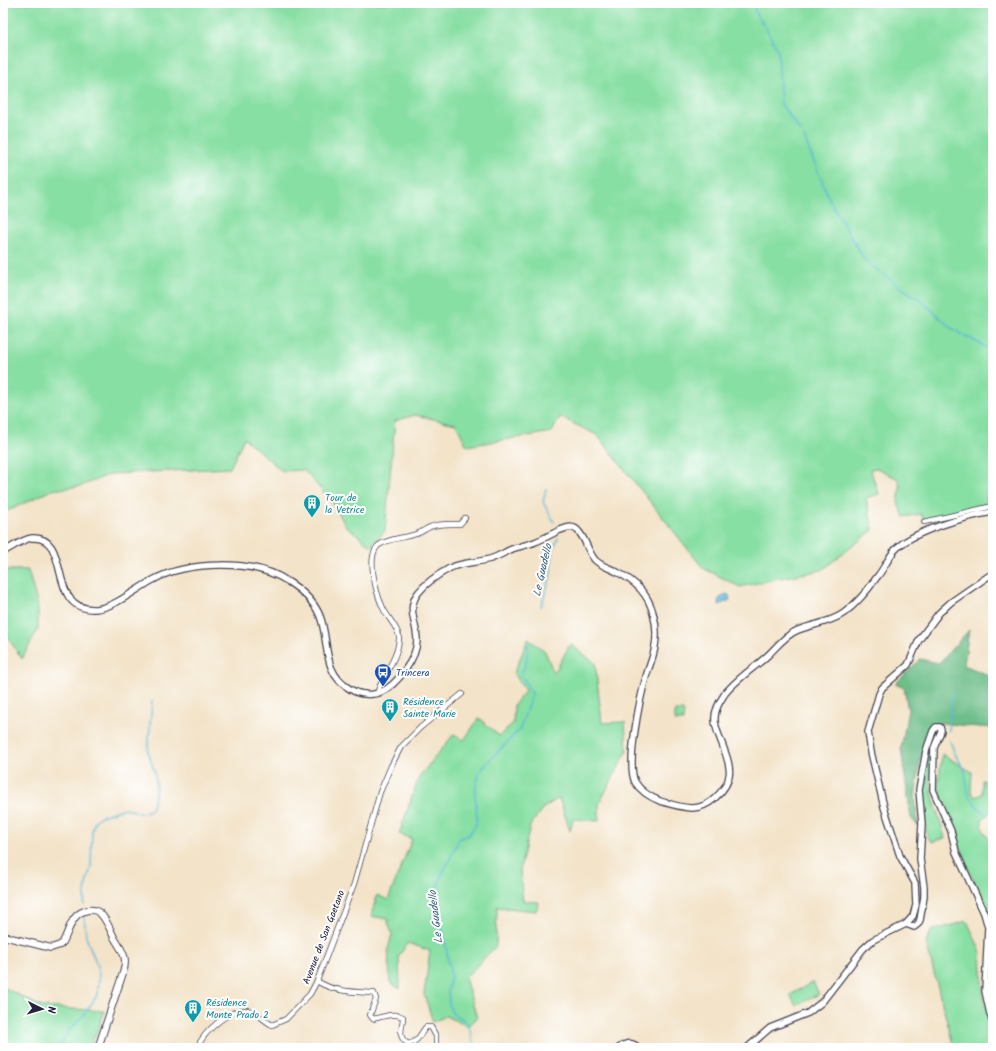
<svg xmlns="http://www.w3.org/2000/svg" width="996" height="1051" font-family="Kalam,sans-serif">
  <rect width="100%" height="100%" fill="#fff"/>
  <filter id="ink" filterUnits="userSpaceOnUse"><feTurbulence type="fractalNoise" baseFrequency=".025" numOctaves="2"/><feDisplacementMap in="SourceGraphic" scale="8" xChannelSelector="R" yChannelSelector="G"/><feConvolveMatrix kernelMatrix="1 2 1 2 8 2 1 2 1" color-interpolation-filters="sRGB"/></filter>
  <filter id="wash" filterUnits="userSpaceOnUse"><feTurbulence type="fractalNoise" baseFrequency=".012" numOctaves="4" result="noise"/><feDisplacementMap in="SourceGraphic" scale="16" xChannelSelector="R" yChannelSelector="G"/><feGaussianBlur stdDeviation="0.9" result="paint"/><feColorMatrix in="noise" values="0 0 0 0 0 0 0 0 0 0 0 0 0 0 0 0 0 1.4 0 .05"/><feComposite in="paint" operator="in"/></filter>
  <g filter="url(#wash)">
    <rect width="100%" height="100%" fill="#f3e3c8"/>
    <g fill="#87dfa3" stroke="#54806f">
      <polygon points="3,3 993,3 993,489 986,496 988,504 924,520 921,514 904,517 898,502 900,487 898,479 877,468 870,469 879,494 866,498 873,530 822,570 780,578 740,587 703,568 597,435 560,417 552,432 467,446 456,424 415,415 395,421 385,531 371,546 345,525 334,505 304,470 282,471 244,438 230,468 111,474 81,486 52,490 3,513"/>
      <polygon points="3,570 28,570 38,606 38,629 22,659 3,630"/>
      <polygon points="528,639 545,651 554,674 570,644 595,663 602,723 625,722 627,751 599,804 599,821 573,819 570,831 559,798 542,809 530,826 520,870 523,901 539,902 536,911 497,907 496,946 465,978 477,1018 467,1026 446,1016 433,1022 424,994 430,951 408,943 399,956 400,989 390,982 388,949 392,934 387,919 371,916 377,895 388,900 412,839 399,834 419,777 454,734 464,740 479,718 499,736 513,723 514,705 525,691 514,673"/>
      <polygon points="675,711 684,711 683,721 675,721"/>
      <polygon points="929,747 932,748 930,784 935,804 945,838 932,842 927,836 921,797"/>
      <path d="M 942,754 L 972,772 L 971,792 L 975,797 L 982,794 L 982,780 L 993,782 L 993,808 L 982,820 C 982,830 985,836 993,842 L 993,931 L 993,920 L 969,871 L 938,786 Z"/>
      <polygon points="967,921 981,952 983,994 989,1019 993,1029 993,1048 954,1048 926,943 931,931"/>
      <polygon points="993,948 993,1010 989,996 989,980"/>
      <polygon points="813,982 819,994 796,1006 790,995"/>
      <polygon points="3,987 42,1007 105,1011 90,1048 69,1048 63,1044 60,1048 3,1048"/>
    </g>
    <polygon fill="#6dbe89" stroke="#487062" points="969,630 964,665 990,676 993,675 993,728 967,726 942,723 937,725 928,736 921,757 915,797 918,826 911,818 901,749 908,710 904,688 895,684 920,659 939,663"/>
    <polygon fill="#5ab8d8" stroke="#3e6d8a" points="725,594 729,595 730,600 719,605 718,600"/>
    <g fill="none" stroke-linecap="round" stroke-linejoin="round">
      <g stroke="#5ab8d8" stroke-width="1.5">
        <polyline points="754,3 755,12 766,28 778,51 781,104 801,132"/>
        <polyline points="804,137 830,201 864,259 877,270 906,291 920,299 951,328 993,351"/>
        <polyline points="546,489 543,502 554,522"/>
        <polyline points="541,606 550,578 553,550 558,538"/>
        <polyline points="949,731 952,695"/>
        <polyline points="950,741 955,754 965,771 969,797 984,813"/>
        <polyline points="84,905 86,884 91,867 92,831 95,821 99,817 125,808 140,813 151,810 155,796 156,783 155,773 148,751 152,701"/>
        <path d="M 473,1043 C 470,1025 469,1022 452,1013 L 449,1005 L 448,989 L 451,977 L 440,912 L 437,888 L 442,874 L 447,865 L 459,839 L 469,835 L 476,824 L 477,817 L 475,793 L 479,773 L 485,765 L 520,729 L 532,693 L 521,675 L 526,662 L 528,645"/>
        <polyline points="58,1048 69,1030 84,1015 98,994 99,977 97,965 86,937 84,917"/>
      </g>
    </g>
  </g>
  <g filter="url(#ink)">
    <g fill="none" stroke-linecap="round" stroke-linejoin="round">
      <g stroke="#413f50" stroke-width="6">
        <g id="minor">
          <polyline points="924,522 993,506"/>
          <path d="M 377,694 C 382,675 399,658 399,637 C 399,629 387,617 383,608 C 377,595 365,556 379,545 C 389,538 405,538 416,534 C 421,533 425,529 430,527 C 439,523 450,524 460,524 L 465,518"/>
          <path d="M 317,981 C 333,992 355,992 374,993 L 376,999 L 370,1015 L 373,1019 C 382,1017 394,1012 403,1017 C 403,1027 396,1038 409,1044 C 419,1041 420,1034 426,1027 L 431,1027 L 436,1036 L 436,1048"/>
          <path d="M 197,1048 C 204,1032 231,1005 251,1011 C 258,1014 265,1021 272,1025 L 286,1019 L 310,994 L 317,981 L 354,884 L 380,792 L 391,766 L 401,747 L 421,727 L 462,694"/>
          <polyline points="461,1048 463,1047 469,1048"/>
        </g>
      </g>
      <g stroke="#413f50" stroke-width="8">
        <g id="tertiary">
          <path d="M 3,552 C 12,547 23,539 32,538 C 73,535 45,611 95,609 C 114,608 136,589 153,580 C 187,561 254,559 287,581 C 300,589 314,601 320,616 C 330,642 321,672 350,689 C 355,692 359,694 365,694 C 368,695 378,694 381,692 C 397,685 417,658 417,640 C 417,623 406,609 418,593 C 425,584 439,574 450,568 C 462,562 476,563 490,559 C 497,557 505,552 512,549 C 520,546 528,545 535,542 C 543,539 550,535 558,531 C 566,528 573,524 579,532 C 586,540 588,552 595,560 C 601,566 610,568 617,572 C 635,581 648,593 653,613 C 656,623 657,635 655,646 C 654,656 649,666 646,677 C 640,698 626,764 635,782 C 641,792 650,797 660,801 C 670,804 682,808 692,808 C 701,808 707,805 714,799 C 737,779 730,765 721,741 C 718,733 714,725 715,717 C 715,709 720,701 724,695 C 735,680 753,669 767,656 C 776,648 785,635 798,630 C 813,624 830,623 844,613 C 856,604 868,590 877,577 C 884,569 888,558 895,550 C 912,531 967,516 993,512"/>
          <polyline points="906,924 914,927 918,924 920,920 924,897 924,887 920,859 922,824 919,790 926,751 933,731 936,727 940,727 941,729 941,731 934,748 933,790 951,831 956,852 984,913 988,927 985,991 990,1014 993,1023"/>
          <path d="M 619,1048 C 627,1042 632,1042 639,1048"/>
          <polyline points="747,1048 770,1028 808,1013 822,1002 863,949 873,940 906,924 913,916 916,905 915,883 900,856 884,807 871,752 868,732 870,725 879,694 882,688 908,665 919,640 939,613 951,602 993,573"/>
        </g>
      </g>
      <g stroke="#413f50" stroke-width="8">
        <path id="secondary" d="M 3,936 L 51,948 L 60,945 L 63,942 C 68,933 71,918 80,913 C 102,901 107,925 115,939 C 119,946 125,953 125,961 C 125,965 124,970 123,973 L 98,1048"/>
      </g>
      <use href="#minor" stroke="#fff" stroke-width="4.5"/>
      <use href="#tertiary" stroke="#fff" stroke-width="5.5"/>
      <use href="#secondary" stroke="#fff" stroke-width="6"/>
    </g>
  </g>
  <defs>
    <g id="building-pin" transform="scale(0.9)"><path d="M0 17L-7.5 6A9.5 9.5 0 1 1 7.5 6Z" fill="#0f9aa8" stroke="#fff"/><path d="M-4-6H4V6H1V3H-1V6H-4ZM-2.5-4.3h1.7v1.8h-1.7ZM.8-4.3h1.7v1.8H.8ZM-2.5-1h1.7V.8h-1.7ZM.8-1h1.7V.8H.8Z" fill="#fff"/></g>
    <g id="bus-pin" transform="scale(0.9)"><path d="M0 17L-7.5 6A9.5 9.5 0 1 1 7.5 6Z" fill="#1a4fb4" stroke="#fff"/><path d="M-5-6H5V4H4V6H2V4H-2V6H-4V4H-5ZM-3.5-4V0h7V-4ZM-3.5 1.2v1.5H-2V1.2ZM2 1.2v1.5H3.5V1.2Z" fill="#fff"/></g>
  </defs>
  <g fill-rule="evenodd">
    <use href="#building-pin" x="312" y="503"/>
    <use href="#bus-pin" x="383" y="672"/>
    <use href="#building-pin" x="390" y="707"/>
    <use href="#building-pin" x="193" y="1008"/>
  </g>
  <g text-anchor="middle" stroke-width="4" stroke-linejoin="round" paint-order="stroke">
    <g font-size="10" fill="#0d838f" stroke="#fff" text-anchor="start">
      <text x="325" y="501">Tour de<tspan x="325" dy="12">la Vetrice</tspan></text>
      <text x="403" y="705">Résidence<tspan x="403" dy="12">Sainte Marie</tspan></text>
      <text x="206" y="1006">Résidence<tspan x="206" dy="12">Monte Prado 2</tspan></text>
    </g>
    <g font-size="10" fill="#164399" stroke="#fff" text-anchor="start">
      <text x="396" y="676">Trincera</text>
    </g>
    <g font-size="10" fill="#22223b" stroke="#fff">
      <text transform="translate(323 937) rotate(-69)" y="4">Avenue de San Gaetano</text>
    </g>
    <g font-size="11" font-style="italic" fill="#385e7a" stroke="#fff">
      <text transform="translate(542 570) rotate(-77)" y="4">Le Guadello</text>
      <text transform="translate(435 917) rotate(-97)" y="4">Le Guadello</text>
    </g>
  </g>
  <rect width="996" height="1051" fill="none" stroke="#fff" stroke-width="16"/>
  <g transform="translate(42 1009) rotate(95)" stroke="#ffffff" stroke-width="3" paint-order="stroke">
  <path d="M0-3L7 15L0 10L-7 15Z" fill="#22223b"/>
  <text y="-6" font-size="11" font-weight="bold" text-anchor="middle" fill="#22223b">N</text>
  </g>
</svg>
